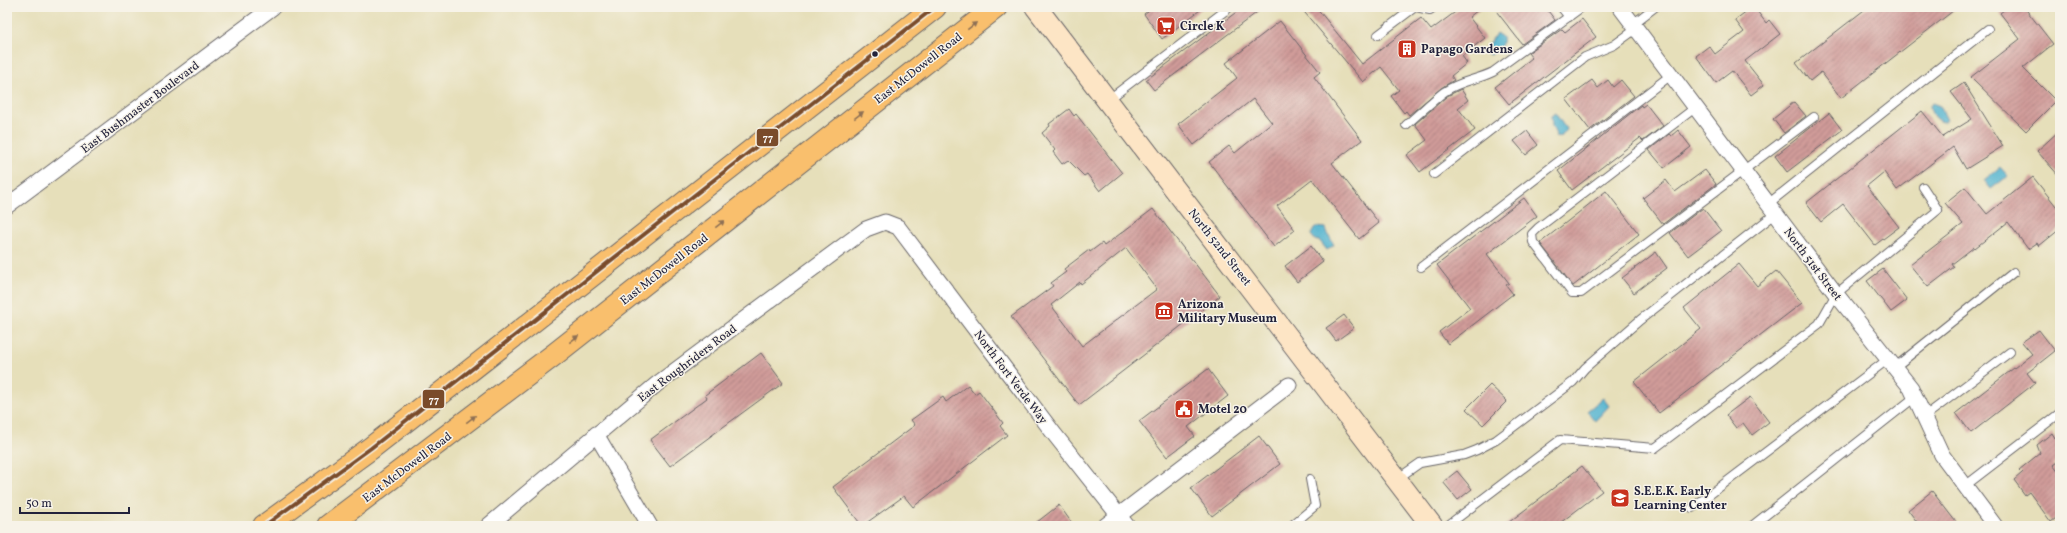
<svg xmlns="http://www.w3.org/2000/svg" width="2067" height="533" font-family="Vollkorn,serif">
  <defs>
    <pattern id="building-hatch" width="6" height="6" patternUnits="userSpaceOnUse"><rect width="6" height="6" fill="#d09b99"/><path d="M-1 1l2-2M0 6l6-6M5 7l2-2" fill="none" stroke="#a87e7e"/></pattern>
  </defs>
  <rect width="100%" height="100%" fill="#f7f3e8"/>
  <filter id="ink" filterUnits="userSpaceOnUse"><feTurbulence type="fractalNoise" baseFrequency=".025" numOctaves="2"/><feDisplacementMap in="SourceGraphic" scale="8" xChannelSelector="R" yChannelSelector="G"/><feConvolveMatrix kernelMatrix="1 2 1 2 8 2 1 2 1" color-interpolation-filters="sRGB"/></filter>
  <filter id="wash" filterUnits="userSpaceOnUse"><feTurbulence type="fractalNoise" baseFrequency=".012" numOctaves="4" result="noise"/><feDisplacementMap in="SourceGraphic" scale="16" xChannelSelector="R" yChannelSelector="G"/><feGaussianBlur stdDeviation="0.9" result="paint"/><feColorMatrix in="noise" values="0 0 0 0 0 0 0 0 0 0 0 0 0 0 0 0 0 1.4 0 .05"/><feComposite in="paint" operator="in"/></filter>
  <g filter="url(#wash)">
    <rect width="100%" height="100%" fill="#e6dfba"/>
    <g fill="#50b2cf" stroke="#396a85">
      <path d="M 1496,33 L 1502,37 C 1504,47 1497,52 1489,55 L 1486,50 Z"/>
      <path d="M 1932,103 L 1940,106 L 1947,120 L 1944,122 C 1936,121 1931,115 1930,106 Z"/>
      <polygon points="1555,113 1566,129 1562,136 1557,137 1552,126 1551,116"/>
      <polygon points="2000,167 2008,176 1991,189 1984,180"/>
      <polygon points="1315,227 1325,228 1334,245 1327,250 1319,240 1316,241 1311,235"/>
      <polygon points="1603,398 1609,406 1595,421 1587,411"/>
    </g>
    <g id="blocks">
      <g fill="url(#building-hatch)" fill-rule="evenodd">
        <polygon points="1153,7 1204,7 1162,39 1144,14"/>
        <polygon points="1243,7 1264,7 1154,90 1146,80"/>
        <polygon points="1300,7 1316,7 1362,64 1421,18 1431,30 1462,7 1482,7 1469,17 1485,38 1462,56 1467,63 1451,76 1454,80 1441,88 1409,115 1406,111 1404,113 1391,96 1399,90 1381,67 1363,82"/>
        <polygon points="1493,7 1545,7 1555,20 1522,44"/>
        <polygon points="1752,7 1754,7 1766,23 1769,20 1780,34 1745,61 1764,85 1751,95 1732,71 1716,83 1696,56 1709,46 1715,54 1744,32 1735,20"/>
        <polygon points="1868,7 1958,7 1841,98 1821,72 1810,81 1796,63"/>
        <polygon points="2008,7 2024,7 2053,44 2023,68 2056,101 2026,131 1971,77 2020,39 2000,13"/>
        <polygon points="1582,19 1596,37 1509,104 1495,87 1532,58 1528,53 1562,29 1565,32"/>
        <polygon points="1280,21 1320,72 1314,77 1362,140 1332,163 1379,223 1359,239 1312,179 1277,206 1295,230 1274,247 1209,162 1229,146 1235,153 1272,123 1253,99 1194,145 1178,124 1237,78 1226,63"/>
        <polygon points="1592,80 1598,88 1608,80 1613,87 1621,80 1634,96 1590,130 1566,99"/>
        <polygon points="1964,83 2003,146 1966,169 1953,147 1897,190 1884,172 1867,186 1899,227 1875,245 1843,204 1821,222 1806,203 1922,111 1943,137 1972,119 1951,92"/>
        <polygon points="1461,89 1468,100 1458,108 1475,130 1420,172 1407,155 1427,140 1415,124 1447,96"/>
        <polygon points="1794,102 1806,116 1784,133 1773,119"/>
        <polygon points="1646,104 1663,126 1643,141 1640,138 1572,190 1558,171 1641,105 1642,107"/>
        <polygon points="1069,109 1074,116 1076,114 1122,173 1100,191 1087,174 1084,176 1068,160 1062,164 1053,152 1055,150 1042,133 1050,126 1049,124"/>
        <polygon points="1829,113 1842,130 1787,172 1775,156"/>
        <polygon points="1678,130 1691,147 1664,168 1649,150 1669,134 1671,136"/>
        <polygon points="2060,130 2060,177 2037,151"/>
        <polygon points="1527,131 1538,145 1526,155 1514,141"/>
        <polygon points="1705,170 1716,184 1663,224 1643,198 1666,180 1675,192"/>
        <polygon points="2033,177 2060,211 2060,229 2039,246 2037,243 2028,249 2008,222 1975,248 1974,247 1952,264 1954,267 1928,287 1910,265 1963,224 1945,203 1965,187 1987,214"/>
        <polygon points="1606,191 1639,234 1573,286 1540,243"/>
        <polygon points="1524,198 1537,216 1487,254 1509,283 1506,285 1513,294 1448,344 1439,332 1470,308 1437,265"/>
        <polygon points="1703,208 1721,231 1688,256 1670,233"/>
        <path d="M 1153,209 L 1220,296 L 1079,405 L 1011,317 L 1053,286 L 1051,283 L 1066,272 L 1064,269 L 1089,250 L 1090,252 L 1102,243 L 1104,246 ZM 1126,248 L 1157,289 L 1082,346 L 1051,305 L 1080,282 L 1081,284 Z"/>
        <polygon points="1311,246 1323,262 1297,282 1285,266"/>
        <polygon points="1656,252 1667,268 1634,293 1622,278"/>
        <polygon points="1739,264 1757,286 1776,271 1802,303 1659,413 1634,382 1701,329 1684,308"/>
        <polygon points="1883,269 1907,300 1891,312 1867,281"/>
        <polygon points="1344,315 1354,328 1336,341 1326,328"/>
        <polygon points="2039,330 2055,351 2027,373 2035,383 1971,433 1956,413 2032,354 2022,342"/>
        <polygon points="761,353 783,383 670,466 650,440 707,398 705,395"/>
        <polygon points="1208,369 1228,396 1188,427 1195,436 1167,457 1139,421"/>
        <polygon points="968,385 975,394 979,391 1003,423 1000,426 1007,435 913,507 904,496 862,526 833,487 915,425 911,420 925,410 943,397 946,402"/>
        <polygon points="1490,385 1507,401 1483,425 1466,409"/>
        <polygon points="1750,397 1769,422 1752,435 1743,423 1736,428 1726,415"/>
        <polygon points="2052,433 2055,438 2060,434 2060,460 2053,465 2060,474 2060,515 2051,522 2029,492 2025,495 2014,480 2022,473 2019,470 2040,453 2037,445"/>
        <polygon points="1259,436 1280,464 1212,516 1191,488"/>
        <polygon points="1582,466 1602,491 1556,526 1504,526"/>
        <polygon points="1457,471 1472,489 1458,500 1443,482"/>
        <polygon points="1932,491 1959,526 1920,526 1908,510"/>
        <polygon points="1059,505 1074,526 1032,526"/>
      </g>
    </g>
  </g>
  <g filter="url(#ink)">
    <use href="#blocks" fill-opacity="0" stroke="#676467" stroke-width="1"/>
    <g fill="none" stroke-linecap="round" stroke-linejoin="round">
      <g stroke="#676467" stroke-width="10">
        <g id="service">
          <polyline points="1416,7 1430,10 1434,7"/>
          <polyline points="1561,7 1569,17"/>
          <polyline points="1633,24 1655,7"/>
          <polyline points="1378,35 1415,7"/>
          <polyline points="1108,100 1230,7"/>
          <polyline points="1696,107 1538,228 1532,234 1533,242 1572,293 1581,293 1814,117"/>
          <path d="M 1406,125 C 1419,114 1431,102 1444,92 C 1459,81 1477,80 1493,72 L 1582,7"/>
          <polyline points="1434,174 1585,57 1614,45 1636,29"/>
          <polyline points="1768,204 1988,29"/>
          <polyline points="1421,267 1671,75"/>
          <polyline points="1894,368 2014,272"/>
          <polyline points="1924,417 2010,352"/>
          <polyline points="1397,479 1420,463 1464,455 1477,450 1496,440 1573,382 1585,368 1640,320 1775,214"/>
          <polyline points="1965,486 2060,413"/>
          <polyline points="1692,508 1887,360"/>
          <polyline points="1291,526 1315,506 1310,479"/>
          <polyline points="1447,526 1560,440 1655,448 1819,324 1836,294 1938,210 1923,187"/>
          <polyline points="1752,526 1915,397"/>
        </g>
      </g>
      <g stroke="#676467" stroke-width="17">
        <g id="minor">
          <polyline points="1620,7 1836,294 1911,388 1942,455 1995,526"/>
          <polyline points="7,206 273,7"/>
          <polyline points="596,434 650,526"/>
          <polyline points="488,526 657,384 866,229 885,222 898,227 1055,435 1127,526"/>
          <polyline points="1105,526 1289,385"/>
        </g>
      </g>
      <g stroke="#676467" stroke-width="23">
        <polyline id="secondary" points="1036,7 1432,526"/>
      </g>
      <g stroke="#676467" stroke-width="24">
        <g id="primary">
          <polyline points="264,526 371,448 935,7"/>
          <polyline points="328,526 555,354 996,7"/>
        </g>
      </g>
      <use href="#service" stroke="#fff" stroke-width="8"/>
      <use href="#minor" stroke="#fff" stroke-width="15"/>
      <use href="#secondary" stroke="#fde5c5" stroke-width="21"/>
      <use href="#primary" stroke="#f9bf6d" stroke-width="22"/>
      <g stroke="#f7f3e8" stroke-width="7">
        <polyline id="bus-1" points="264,526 371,448 935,7"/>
      </g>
      <use href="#bus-1" stroke="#7a4b2a" stroke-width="4"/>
    </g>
    <defs><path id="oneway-solid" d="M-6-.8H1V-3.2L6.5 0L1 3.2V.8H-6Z"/></defs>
    <g fill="#8e7054">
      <use href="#oneway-solid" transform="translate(972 26) rotate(-38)"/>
      <use href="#oneway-solid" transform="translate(859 115) rotate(-38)"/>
      <use href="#oneway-solid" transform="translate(720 224) rotate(-38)"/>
      <use href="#oneway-solid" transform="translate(574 339) rotate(-38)"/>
      <use href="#oneway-solid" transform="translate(471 419) rotate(-37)"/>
    </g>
  </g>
  <defs>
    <g id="supermarket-square" transform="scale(1)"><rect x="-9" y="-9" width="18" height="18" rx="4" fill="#c8321e" stroke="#f7f3e8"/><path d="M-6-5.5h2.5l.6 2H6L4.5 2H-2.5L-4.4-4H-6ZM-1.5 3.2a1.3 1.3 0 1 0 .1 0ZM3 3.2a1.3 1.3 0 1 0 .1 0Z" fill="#fff"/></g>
    <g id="building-square" transform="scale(1)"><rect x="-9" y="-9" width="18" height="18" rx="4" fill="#c8321e" stroke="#f7f3e8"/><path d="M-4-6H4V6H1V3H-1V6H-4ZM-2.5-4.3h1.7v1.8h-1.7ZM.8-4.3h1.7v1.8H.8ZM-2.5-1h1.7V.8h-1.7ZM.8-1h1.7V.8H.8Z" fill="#fff"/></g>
    <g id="museum-square" transform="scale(1)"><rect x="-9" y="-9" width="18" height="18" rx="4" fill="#c8321e" stroke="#f7f3e8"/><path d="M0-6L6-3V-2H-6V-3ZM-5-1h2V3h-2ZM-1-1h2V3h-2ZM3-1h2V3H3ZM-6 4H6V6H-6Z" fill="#fff"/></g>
    <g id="civic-square" transform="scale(1)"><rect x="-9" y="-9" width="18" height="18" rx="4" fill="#c8321e" stroke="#f7f3e8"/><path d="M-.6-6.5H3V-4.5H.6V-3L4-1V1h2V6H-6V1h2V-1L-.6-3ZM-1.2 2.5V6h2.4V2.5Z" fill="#fff"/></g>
    <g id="school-square" transform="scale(1)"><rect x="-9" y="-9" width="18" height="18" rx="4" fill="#c8321e" stroke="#f7f3e8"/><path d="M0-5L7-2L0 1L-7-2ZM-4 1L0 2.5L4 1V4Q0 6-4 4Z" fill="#fff"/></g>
  </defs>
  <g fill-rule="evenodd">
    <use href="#supermarket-square" x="1166" y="26"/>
    <use href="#building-square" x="1407" y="49"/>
    <use href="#museum-square" x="1164" y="311"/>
    <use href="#civic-square" x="1184" y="409"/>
    <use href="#school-square" x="1620" y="498"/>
  </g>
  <circle fill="#22223b" stroke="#f7f3e8" stroke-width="1.5" cx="875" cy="54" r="3.5"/>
  <g text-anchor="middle" stroke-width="3" stroke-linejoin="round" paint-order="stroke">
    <g font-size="12" font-weight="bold" fill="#22223b" stroke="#f7f3e8" text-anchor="start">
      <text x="1180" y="30">Circle K</text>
      <text x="1421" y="53">Papago Gardens</text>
      <text x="1178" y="308">Arizona<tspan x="1178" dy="14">Military Museum</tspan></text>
      <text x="1198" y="413">Motel 20</text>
      <text x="1634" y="495">S.E.E.K. Early<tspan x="1634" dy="14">Learning Center</tspan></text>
    </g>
    <g font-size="12" fill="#22223b" stroke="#f7f3e8">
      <text transform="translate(918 68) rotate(-38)" y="4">East McDowell Road</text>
      <text transform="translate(140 107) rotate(-37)" y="4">East Bushmaster Boulevard</text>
      <text transform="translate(1220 247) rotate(52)" y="4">North 52nd Street</text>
      <text transform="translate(1813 264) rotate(53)" y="4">North 51st Street</text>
      <text transform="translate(664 269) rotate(-38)" y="4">East McDowell Road</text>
      <text transform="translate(687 363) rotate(-37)" y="4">East Roughriders Road</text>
      <text transform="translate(1011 377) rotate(53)" y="4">North Fort Verde Way</text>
      <text transform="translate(407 467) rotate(-37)" y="4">East McDowell Road</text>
    </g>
  </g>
  <g stroke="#f7f3e8" stroke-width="1.5">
    <rect x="756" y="128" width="23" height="19" rx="4" fill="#7a4b2a"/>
    <rect x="422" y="389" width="23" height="20" rx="4" fill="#7a4b2a"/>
  </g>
  <g font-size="11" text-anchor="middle" font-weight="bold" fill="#fff">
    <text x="768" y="141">77</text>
    <text x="434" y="403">77</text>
  </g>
  <rect width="2067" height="533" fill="none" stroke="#f7f3e8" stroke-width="24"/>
  <path d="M20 507v6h109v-6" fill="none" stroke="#22223b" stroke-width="2"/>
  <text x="26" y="507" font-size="12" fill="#22223b" stroke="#f7f3e8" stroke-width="3" paint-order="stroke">50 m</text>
</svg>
